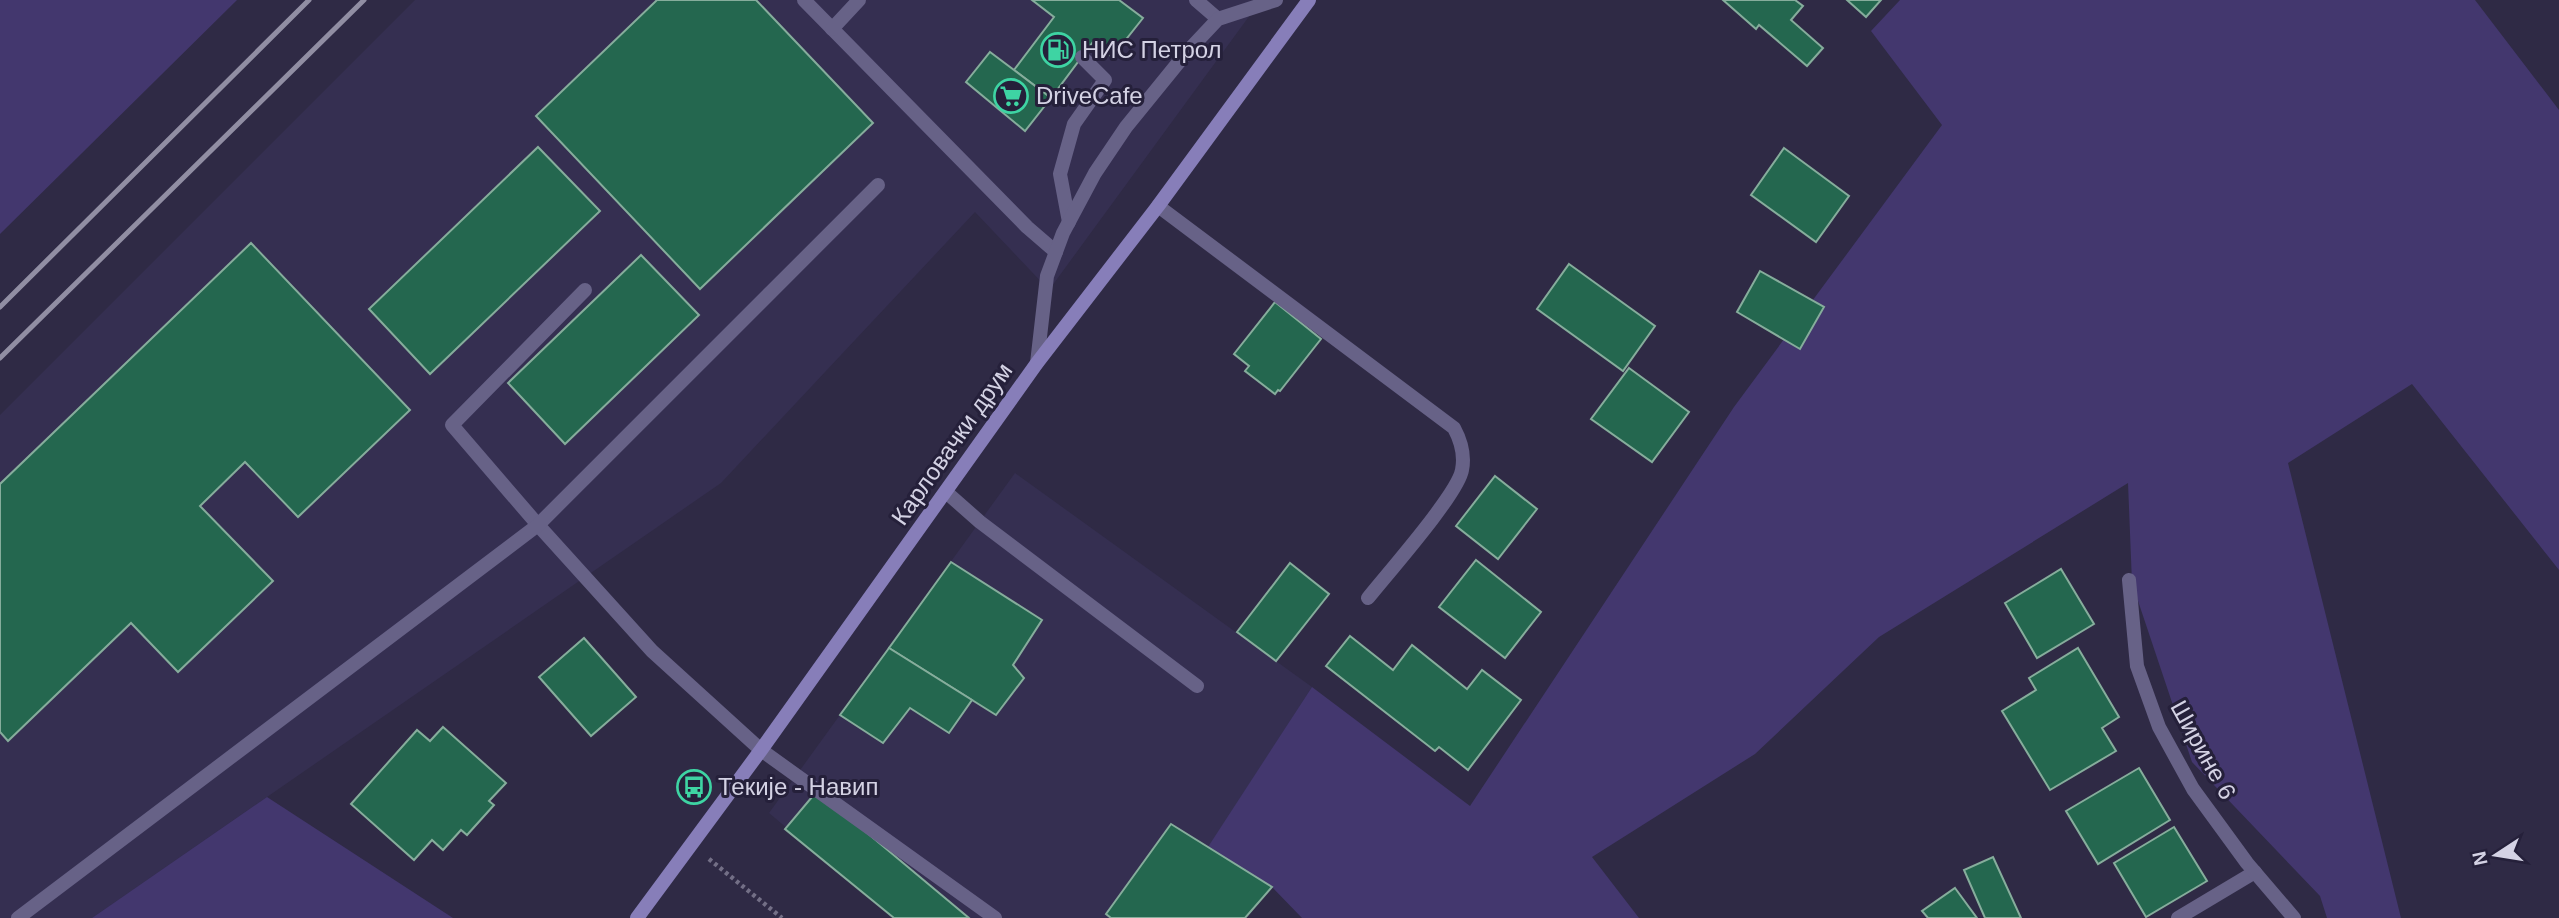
<svg xmlns="http://www.w3.org/2000/svg" width="2559" height="918" font-family="Helvetica,sans-serif">
  <rect width="100%" height="100%" fill="#2f2a45"/>
  <g fill="#352f51">
    <polygon points="415,0 1261,0 1049,290 975,212 721,483 92,918 0,918 0,415"/>
    <polygon points="1015,473 1312,687 1209,847 1272,887 1245,918 894,918 769,813"/>
  </g>
  <g fill="#43376e">
    <polygon points="0,0 237,0 0,234"/>
    <polygon points="1900,0 2475,0 2559,110 2559,570 2412,384 2288,463 2401,918 2327,918 2320,896 2192,762 2132,583 2128,483 1879,637 1755,754 1592,857 1639,918 1302,918 1272,887 1208,847 1312,687 1470,806 1734,407 1942,125 1871,31"/>
    <polygon points="267,797 453,918 92,918"/>
  </g>
  <g fill="#24674f" stroke="#86ad9c" stroke-width="2">
    <polygon points="657,0 756,0 873,123 700,289 536,116"/>
    <polygon points="1032,0 1119,0 1143,18 1112,57 1093,42 1051,98 1014,70 1054,17"/>
    <polygon points="1723,0 1795,0 1803,6 1791,20 1823,48 1807,66 1759,25 1756,29"/>
    <polygon points="1847,0 1881,0 1866,17"/>
    <polygon points="990,52 1051,98 1025,131 966,82"/>
    <polygon points="538,147 600,211 430,374 369,309"/>
    <polygon points="1784,148 1849,196 1816,242 1751,195"/>
    <polygon points="251,243 410,410 298,517 245,462 200,506 273,581 178,672 131,623 8,741 0,732 0,484"/>
    <polygon points="641,255 699,315 565,444 508,383"/>
    <polygon points="1569,264 1655,326 1623,371 1537,309"/>
    <polygon points="1760,271 1824,307 1800,349 1737,312"/>
    <polygon points="1275,302 1321,339 1280,391 1278,390 1275,394 1245,371 1249,366 1234,354"/>
    <polygon points="1629,368 1689,412 1652,462 1591,419"/>
    <polygon points="1495,476 1537,509 1498,559 1456,526"/>
    <polygon points="1476,560 1541,612 1505,658 1439,607"/>
    <polygon points="951,562 1042,620 1013,665 1024,678 996,715 889,648"/>
    <polygon points="1290,563 1329,594 1276,661 1237,632"/>
    <polygon points="2061,569 2094,624 2037,658 2005,603"/>
    <polygon points="1350,636 1393,670 1412,645 1467,689 1482,670 1521,700 1468,770 1439,747 1435,751 1326,666"/>
    <polygon points="584,638 636,697 591,736 539,677"/>
    <polygon points="889,648 972,700 949,733 910,708 883,743 840,715"/>
    <polygon points="2078,648 2119,717 2102,728 2116,751 2050,790 2002,711 2036,690 2029,678"/>
    <polygon points="443,727 506,783 489,801 494,805 467,835 461,830 443,850 432,840 414,860 351,804 417,730 430,741"/>
    <polygon points="2139,768 2170,820 2098,864 2066,811"/>
    <polygon points="817,791 969,918 894,918 785,829"/>
    <polygon points="1171,824 1272,887 1245,918 1111,918 1106,914"/>
    <polygon points="2174,827 2207,881 2146,917 2114,863"/>
    <polygon points="1993,857 2021,918 1985,918 1964,870"/>
    <polygon points="1955,888 1977,918 1928,918 1922,911"/>
  </g>
  <g fill="none" stroke-linecap="round" stroke-linejoin="round">
    <polyline stroke="#736f86" stroke-width="4.5" stroke-dasharray="3.5 3.5" stroke-linecap="butt" points="709,859 782,918"/>
    <g stroke="#676287" stroke-width="14">
      <polyline points="804,0 1027,227 1056,252"/>
      <polyline points="1196,0 1218,19"/>
      <polyline points="832,29 859,0"/>
      <path d="M 1158,206 L 1454,428 C 1461,441 1465,455 1462,470 C 1458,494 1387,574 1368,598"/>
      <polyline points="1069,222 1060,174 1074,124 1105,80 1082,57"/>
      <polyline points="585,290 452,425 538,525 652,651 761,750 995,918"/>
      <polyline points="1037,363 1047,276 1063,233 1095,173 1126,127 1187,52 1218,19 1276,0"/>
      <polyline points="946,492 980,522 1197,686"/>
      <polyline points="18,918 538,525 878,185"/>
      <polyline points="2178,918 2255,872"/>
    </g>
    <polyline stroke="#676287" stroke-width="14" points="2129,580 2137,666 2159,727 2193,789 2247,863 2294,918"/>
    <polyline stroke="#877eb9" stroke-width="14" points="637,918 761,750 1037,363 1158,206 1309,0"/>
    <g stroke="#918ea3" stroke-width="5">
      <polyline points="0,307 309,0"/>
      <polyline points="0,358 364,0"/>
    </g>
  </g>
  <defs>
    <g id="fuel-ring" transform="scale(1.75)"><circle r="9.5" fill="#25203a" stroke="#3ed4a3" stroke-width="1.5"/><path d="M-5.5-6h7V0h2V4h1.3V-2.5L3-4.5l.8-.8L6-3V5H2.5V1h-1V6h-7ZM-4.2-4.7v3.2H.2V-4.7Z" fill="#3ed4a3"/></g>
    <g id="supermarket-ring" transform="scale(1.75)"><circle r="9.5" fill="#25203a" stroke="#3ed4a3" stroke-width="1.5"/><path d="M-6-5.5h2.5l.6 2H6L4.5 2H-2.5L-4.4-4H-6ZM-1.5 3.2a1.3 1.3 0 1 0 .1 0ZM3 3.2a1.3 1.3 0 1 0 .1 0Z" fill="#3ed4a3"/></g>
    <g id="bus-ring" transform="scale(1.75)"><circle r="9.5" fill="#25203a" stroke="#3ed4a3" stroke-width="1.5"/><path d="M-5-6H5V4H4V6H2V4H-2V6H-4V4H-5ZM-3.5-4V0h7V-4ZM-3.5 1.2v1.5H-2V1.2ZM2 1.2v1.5H3.5V1.2Z" fill="#3ed4a3"/></g>
  </defs>
  <g fill-rule="evenodd">
    <use href="#fuel-ring" x="1058" y="50"/>
    <use href="#supermarket-ring" x="1011" y="96"/>
    <use href="#bus-ring" x="694" y="787"/>
  </g>
  <g text-anchor="middle" stroke-width="6" stroke-linejoin="round" paint-order="stroke">
    <g font-size="24" fill="#d4d2e4" stroke="#25203a" text-anchor="start">
      <text x="1082" y="58">НИС Петрол</text>
      <text x="1036" y="104">DriveCafe</text>
      <text x="718" y="795">Текије - Навип</text>
    </g>
    <g font-size="24" fill="#d4d2e4" stroke="#25203a">
      <text transform="translate(952 444) rotate(-55)" y="8">Карловачки друм</text>
      <text transform="translate(2203 750) rotate(61)" y="8">Ширине 6</text>
    </g>
  </g>
  <g transform="translate(2496 855) rotate(258)" stroke="#25203a" stroke-width="5" paint-order="stroke">
  <path d="M0-5L12 26L0 18L-12 26Z" fill="#d4d2e4"/>
  <text y="-10" font-size="19" font-weight="bold" text-anchor="middle" fill="#d4d2e4">N</text>
  </g>
</svg>
